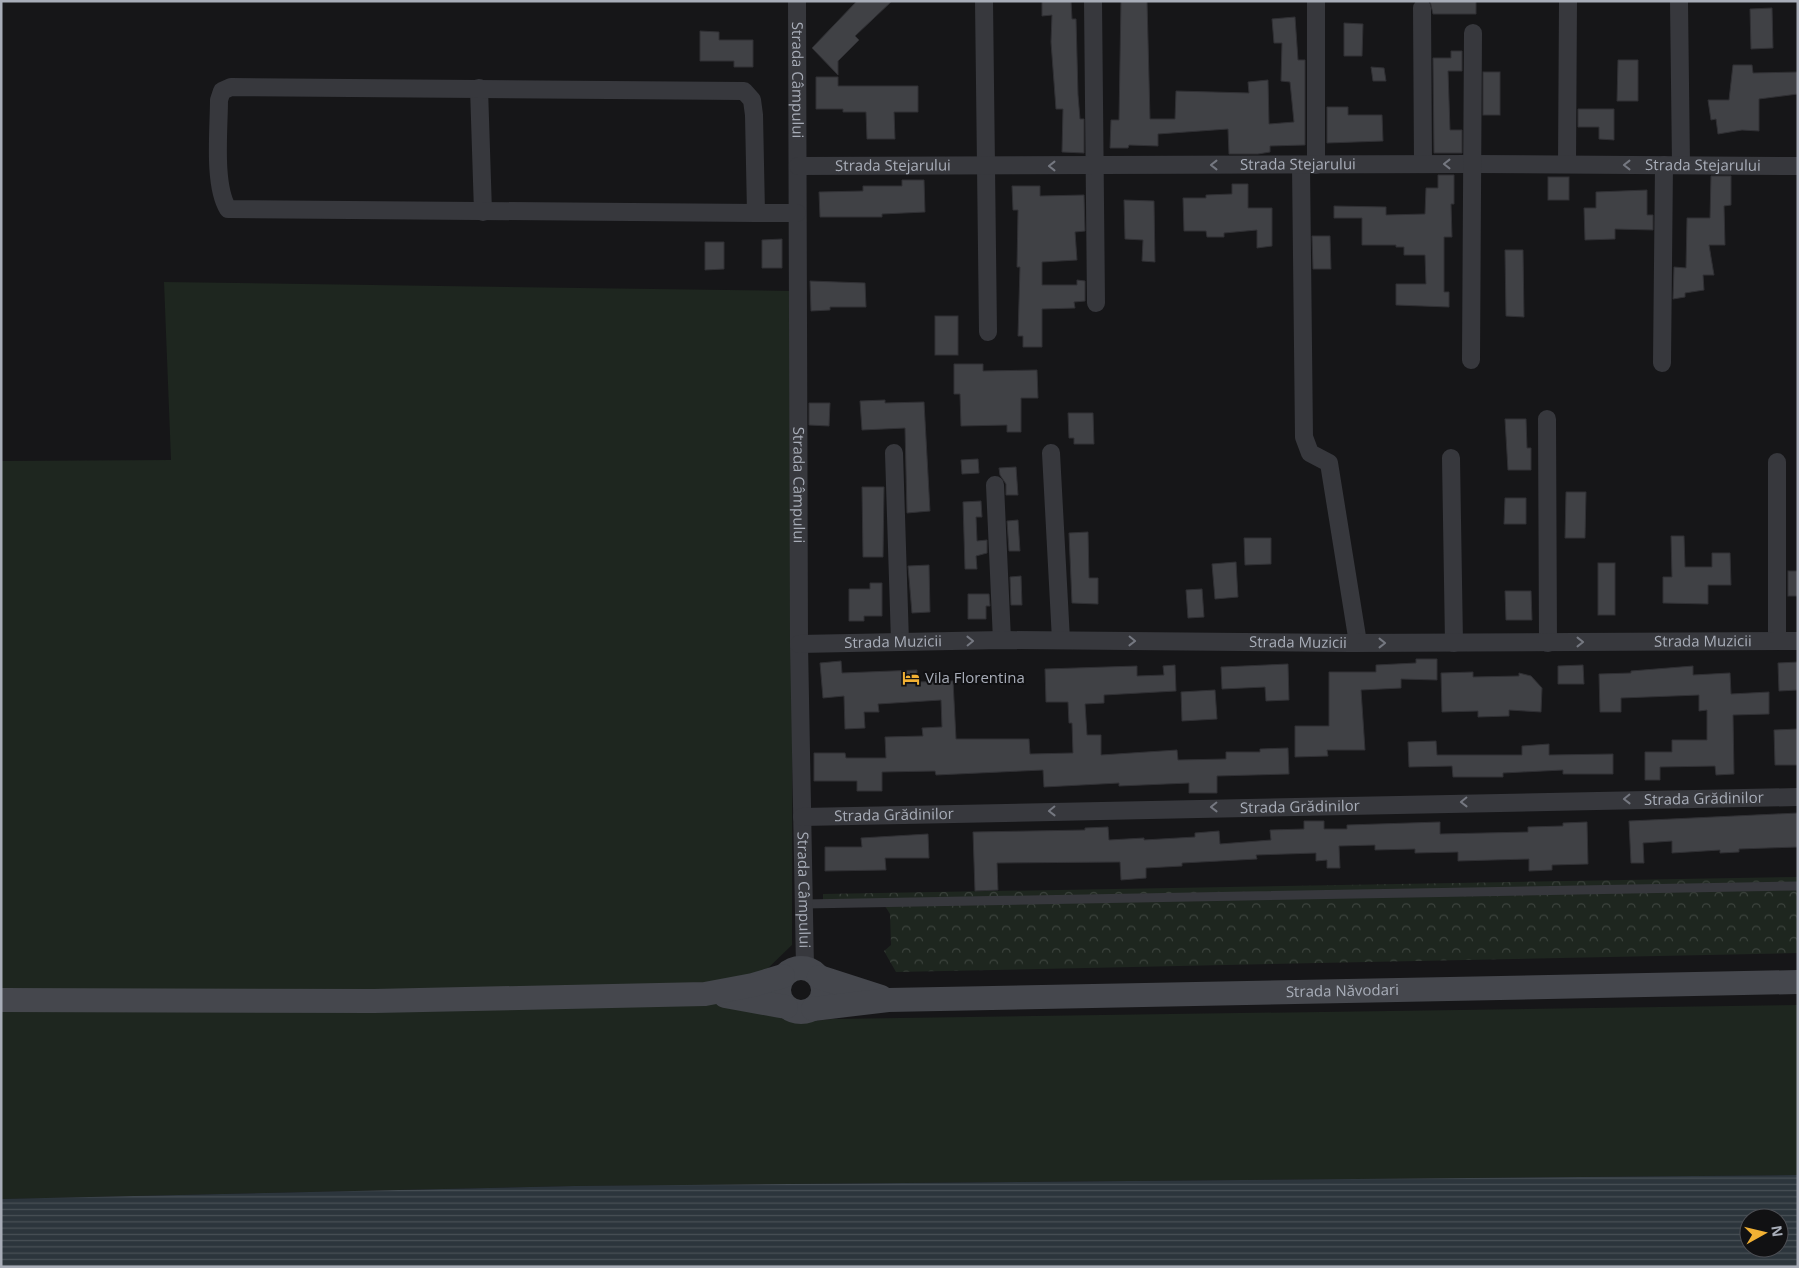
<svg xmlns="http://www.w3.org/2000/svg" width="1799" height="1268" font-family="'Open Sans',sans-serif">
  <defs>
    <pattern id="park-crowns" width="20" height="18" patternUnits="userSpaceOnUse" patternTransform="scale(1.25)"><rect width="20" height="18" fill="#1e261f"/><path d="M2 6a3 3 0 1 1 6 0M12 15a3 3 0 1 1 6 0" fill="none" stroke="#3c433d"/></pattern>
    <pattern id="water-rules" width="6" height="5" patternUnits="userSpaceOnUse" patternTransform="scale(1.25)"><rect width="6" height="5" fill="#2c353c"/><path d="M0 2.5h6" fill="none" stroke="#485056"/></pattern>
  </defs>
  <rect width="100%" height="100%" fill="#161618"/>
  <polygon fill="#1e261f" points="164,282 793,291 792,945 763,973 765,1013 796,1023 832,1019 1798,1005 1798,1175 575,1186 1,1199 1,461 171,460"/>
  <polygon fill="url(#park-crowns)" points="1798,877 1798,953 896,972 884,951 891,945 890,914 885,906 823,906 823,894"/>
  <path fill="url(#water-rules)" fill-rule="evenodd" d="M 1798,1175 L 1798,1267 L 1,1267 L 1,1199 L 575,1186 ZM 1749,1218 L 1779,1218 L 1779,1248 L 1749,1248 Z"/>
  <g fill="#404145" stroke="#303034">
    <polygon points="857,1 892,1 855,36 859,40 838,61 838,75 812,48"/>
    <polygon points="1042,1 1071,1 1072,19 1076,19 1078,95 1080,119 1084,119 1084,153 1062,152 1063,109 1056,109 1051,42 1052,15 1042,16"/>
    <polygon points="1121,1 1147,1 1150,119 1175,119 1176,91 1249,93 1248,82 1268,80 1269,124 1294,122 1290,82 1281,81 1282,43 1274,43 1272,19 1295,17 1298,60 1305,60 1305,145 1270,146 1270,152 1258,154 1229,154 1228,129 1158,134 1158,146 1129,145 1128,148 1110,148 1111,120 1119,120"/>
    <polygon points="1430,1 1476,1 1476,14 1433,14"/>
    <polygon points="1772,8 1773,48 1751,49 1750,9"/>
    <polygon points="1344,23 1363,24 1362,56 1344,56"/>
    <polygon points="700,31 719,32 719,40 753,40 753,67 734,67 734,61 700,61"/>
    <polygon points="1451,51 1462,51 1462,71 1448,71 1450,130 1462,130 1462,153 1434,153 1433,58 1451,58"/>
    <polygon points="1618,60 1638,60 1638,101 1617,101"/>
    <polygon points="1733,65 1752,65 1753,73 1798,72 1798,94 1759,99 1759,131 1742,130 1718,134 1716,119 1711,120 1708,100 1729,100"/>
    <polygon points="1371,67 1384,68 1386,81 1373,81"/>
    <rect x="1483" y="72" width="17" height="43"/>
    <polygon points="816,77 838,77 838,86 918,86 918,112 894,112 895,139 867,139 866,112 843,112 843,109 816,109"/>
    <polygon points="1327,107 1348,107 1348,115 1382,115 1383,141 1327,143"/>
    <polygon points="1578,109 1614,109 1614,140 1599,139 1599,127 1578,127"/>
    <polygon points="1438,175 1454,175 1454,204 1451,204 1452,237 1444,237 1444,292 1449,292 1449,307 1396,305 1396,284 1426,284 1425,255 1404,255 1404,247 1396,247 1396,245 1362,245 1362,218 1334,218 1334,206 1386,207 1386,215 1425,214 1426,188 1438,188"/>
    <polygon points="1711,176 1731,176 1731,205 1724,206 1725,245 1709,245 1714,275 1703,275 1704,290 1685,293 1685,297 1673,299 1674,267 1686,268 1687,218 1710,218"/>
    <rect x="1548" y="177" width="21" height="23"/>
    <polygon points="902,180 924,180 925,212 882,214 882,217 820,217 819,192 863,191 863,186 902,186"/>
    <polygon points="1232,184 1248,184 1248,208 1272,208 1272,246 1257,248 1257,230 1224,233 1224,237 1207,237 1206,231 1184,231 1183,198 1206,198 1206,195 1232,194"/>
    <polygon points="1012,186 1040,186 1040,196 1084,195 1085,231 1075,232 1077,260 1042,262 1042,285 1077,285 1077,280 1085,281 1085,301 1074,302 1075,308 1042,309 1042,347 1023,347 1023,336 1018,336 1020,267 1017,267 1018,210 1013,210"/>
    <polygon points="1647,190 1647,215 1653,215 1653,230 1615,229 1615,239 1585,240 1584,208 1596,208 1596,192"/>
    <polygon points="1124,200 1154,201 1155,262 1142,261 1143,240 1125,239"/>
    <polygon points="1312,236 1330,236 1331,269 1313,269"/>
    <polygon points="782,239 782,268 762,268 762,240"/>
    <polygon points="705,242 724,242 724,269 705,270"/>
    <polygon points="1505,250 1523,250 1524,317 1506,316"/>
    <polygon points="810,281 865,283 866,307 830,307 830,310 811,311"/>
    <rect x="935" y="316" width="23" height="39"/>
    <polygon points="954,364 983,364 983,371 1037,370 1038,398 1021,398 1021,432 1007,432 1007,425 961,426 960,394 954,394"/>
    <polygon points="885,400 885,403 924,402 930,511 907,513 905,428 862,430 860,401"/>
    <polygon points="809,403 830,403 829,426 809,425"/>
    <polygon points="1068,413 1093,413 1094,444 1074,444 1074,438 1069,438"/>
    <polygon points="1505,419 1526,419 1527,448 1531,448 1531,470 1508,470"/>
    <polygon points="978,459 979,473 962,474 961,460"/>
    <polygon points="1016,467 1018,495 1006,495 1006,484 1000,475 999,468"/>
    <polygon points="862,487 884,487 883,557 863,557"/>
    <polygon points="1566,492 1586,492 1585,538 1565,538"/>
    <polygon points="1505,498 1526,498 1526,524 1504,524"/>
    <polygon points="981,501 982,517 976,517 977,541 987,540 987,553 976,556 977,569 965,569 963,502"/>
    <polygon points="1018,520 1020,551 1009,551 1007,521"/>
    <polygon points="1088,532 1089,578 1098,578 1098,604 1072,603 1069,533"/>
    <polygon points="1671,536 1684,536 1685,567 1712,567 1712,553 1730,553 1731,585 1708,585 1708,604 1663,603 1663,577 1672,577"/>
    <polygon points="1244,538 1271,538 1271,564 1245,565"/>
    <polygon points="1236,562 1238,597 1215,599 1212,564"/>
    <rect x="1598" y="563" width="17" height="52"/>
    <polygon points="929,565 930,612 912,613 908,566"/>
    <rect x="1788" y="571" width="10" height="25"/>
    <polygon points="1021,576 1022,605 1011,605 1010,577"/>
    <polygon points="870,583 882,583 882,616 864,616 864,621 849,621 849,589 870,589"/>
    <polygon points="1202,589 1204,617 1188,618 1186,590"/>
    <polygon points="1505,591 1531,591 1532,620 1506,620"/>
    <polygon points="968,594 989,594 990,606 986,606 986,619 968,619"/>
    <polygon points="1416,659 1437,659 1437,680 1401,679 1401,688 1361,690 1365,750 1327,750 1328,756 1295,757 1295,726 1329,726 1329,672 1376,672 1376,665 1416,663"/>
    <polygon points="841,661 842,673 917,670 917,682 953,681 956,739 1029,739 1030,754 1073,753 1072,723 1069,723 1068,702 1046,702 1045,669 1137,666 1137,676 1164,675 1163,666 1175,665 1176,691 1104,695 1104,703 1085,704 1087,735 1101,735 1101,755 1177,750 1178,760 1226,759 1226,752 1260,752 1260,749 1288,748 1289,774 1217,776 1217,793 1189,793 1189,783 1119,786 1119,783 1044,787 1043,770 936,775 935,771 882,772 882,791 857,791 857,781 814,781 814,753 845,753 846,758 886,758 885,737 923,736 922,728 942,727 941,700 878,704 879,712 864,712 865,728 845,729 844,696 823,698 820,663"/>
    <polygon points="1798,662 1798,690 1779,691 1778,663"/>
    <polygon points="1288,664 1289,700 1266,701 1265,687 1222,689 1221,667"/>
    <polygon points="1583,665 1584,684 1558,684 1558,666"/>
    <polygon points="1693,666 1693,675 1730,673 1731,694 1769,692 1769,714 1733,715 1734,774 1716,775 1715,766 1660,767 1660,780 1645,780 1645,752 1672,752 1672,740 1707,740 1707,710 1699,711 1699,695 1621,698 1621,712 1600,712 1599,674 1631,673 1631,671"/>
    <polygon points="1473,672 1473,677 1519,676 1519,673 1531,676 1542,688 1541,712 1509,710 1509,716 1478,717 1478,711 1442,712 1441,673"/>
    <polygon points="1215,690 1217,719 1182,721 1181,692"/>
    <polygon points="1798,729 1798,765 1775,765 1774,730"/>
    <polygon points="1436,741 1437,755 1522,755 1522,746 1549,744 1549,755 1613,754 1613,774 1563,774 1563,770 1503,773 1503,777 1453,777 1452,766 1409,767 1408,742"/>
    <polygon points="1798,813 1798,847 1739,849 1739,852 1720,853 1720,850 1672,853 1672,841 1643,843 1644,863 1631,863 1629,821"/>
    <polygon points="1304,821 1324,821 1324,829 1347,829 1347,825 1440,822 1440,834 1528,832 1528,827 1563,826 1563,823 1587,822 1588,864 1552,865 1552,870 1529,871 1529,859 1458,861 1458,852 1415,853 1415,849 1375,850 1375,845 1339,846 1340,868 1327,868 1327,860 1316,861 1316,853 1256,855 1257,859 1182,863 1182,866 1146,868 1146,878 1121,880 1120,862 997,863 998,890 975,891 973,832 1085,830 1085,828 1108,827 1109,840 1144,838 1144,840 1195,837 1195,833 1219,831 1220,844 1271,840 1270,830 1304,829"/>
    <polygon points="928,834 929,858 885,858 886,870 825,871 825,847 862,847 861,838"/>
  </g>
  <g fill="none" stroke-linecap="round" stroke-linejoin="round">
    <polyline stroke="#37383d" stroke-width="9" points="804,904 1798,886"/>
    <g stroke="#37383d" stroke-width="18">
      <path id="s1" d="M 797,1 L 799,644 L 805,968"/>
      <polyline points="984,1 988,332"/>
      <polyline points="1093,1 1096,303"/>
      <polyline points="1679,2 1681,165"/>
      <polyline points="1422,8 1423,164"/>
      <polyline points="479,88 483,212"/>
      <polyline points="1567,164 1568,1"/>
      <polyline points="1301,165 1304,437 1310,453 1329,463 1358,643"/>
      <polyline points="1316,165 1316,1"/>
      <path id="s2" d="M 798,166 L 1473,164 L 1798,166"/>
      <path d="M 756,213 L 228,209 C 213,185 219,129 219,100 L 222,91 L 231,87 L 744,91 L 752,100 L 754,115 L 756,213 L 797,213"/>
      <polyline points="1471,360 1473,33"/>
      <polyline points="1662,363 1664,165"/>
      <polyline points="1547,419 1548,643"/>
      <polyline points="894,453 900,642"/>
      <polyline points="1051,453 1061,640"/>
      <polyline points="1451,458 1454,643"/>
      <polyline points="1777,462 1777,641"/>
      <polyline points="995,485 1002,640"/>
      <path id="s3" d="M 799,644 L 1002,640 L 1350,643 L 1798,641"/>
      <path id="s4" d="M 802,817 L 1798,797"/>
    </g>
    <g stroke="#45474d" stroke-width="24">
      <circle cx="801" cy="990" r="22"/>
      <polyline points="819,977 881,997"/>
      <polyline points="725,996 786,1007"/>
      <polyline points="1,1000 374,1001 705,994 753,985 783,976"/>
      <path id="s5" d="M 813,1009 L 888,1000 L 1798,982"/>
    </g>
  </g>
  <defs><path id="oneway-chevron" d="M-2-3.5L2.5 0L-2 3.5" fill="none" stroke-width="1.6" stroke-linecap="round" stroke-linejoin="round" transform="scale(1.25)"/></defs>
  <g stroke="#757881">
    <use href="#oneway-chevron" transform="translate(1447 164) rotate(180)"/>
    <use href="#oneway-chevron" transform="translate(1214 165) rotate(-180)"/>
    <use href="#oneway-chevron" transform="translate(1627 165) rotate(-180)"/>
    <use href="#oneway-chevron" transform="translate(1052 166) rotate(180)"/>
    <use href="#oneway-chevron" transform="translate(970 641) rotate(-1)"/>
    <use href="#oneway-chevron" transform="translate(1132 641) rotate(1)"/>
    <use href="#oneway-chevron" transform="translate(1580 642)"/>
    <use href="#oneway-chevron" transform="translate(1382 643)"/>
    <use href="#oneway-chevron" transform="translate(1627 799) rotate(179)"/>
    <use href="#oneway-chevron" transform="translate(1464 802) rotate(179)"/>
    <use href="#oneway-chevron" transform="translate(1214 807) rotate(179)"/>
    <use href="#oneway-chevron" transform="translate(1052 811) rotate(179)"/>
  </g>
  <defs>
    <g id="hotel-bare" transform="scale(1.35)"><path d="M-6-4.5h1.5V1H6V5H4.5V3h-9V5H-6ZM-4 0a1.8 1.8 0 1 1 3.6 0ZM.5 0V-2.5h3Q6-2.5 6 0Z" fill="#f2b134" stroke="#111113" stroke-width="2.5" paint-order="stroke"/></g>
  </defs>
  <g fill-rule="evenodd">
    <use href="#hotel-bare" x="911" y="678"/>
  </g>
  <g text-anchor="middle" stroke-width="4" stroke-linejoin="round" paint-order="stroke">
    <g font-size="15" fill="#a8adb8" stroke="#111113">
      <text dy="5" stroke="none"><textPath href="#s1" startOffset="79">Strada Câmpului</textPath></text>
      <text dy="5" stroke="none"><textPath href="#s2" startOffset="500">Strada Stejarului</textPath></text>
      <text dy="5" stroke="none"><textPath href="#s2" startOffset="905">Strada Stejarului</textPath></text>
      <text dy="5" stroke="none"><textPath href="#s2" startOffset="95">Strada Stejarului</textPath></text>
      <text dy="5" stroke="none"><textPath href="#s1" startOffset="484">Strada Câmpului</textPath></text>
      <text dy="5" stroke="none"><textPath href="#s3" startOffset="94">Strada Muzicii</textPath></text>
      <text dy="5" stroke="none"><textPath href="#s3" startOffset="904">Strada Muzicii</textPath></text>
      <text dy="5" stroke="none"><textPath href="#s3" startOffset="499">Strada Muzicii</textPath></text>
      <text dy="5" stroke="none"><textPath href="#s4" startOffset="902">Strada Grădinilor</textPath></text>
      <text dy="5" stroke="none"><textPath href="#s4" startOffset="498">Strada Grădinilor</textPath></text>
      <text dy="5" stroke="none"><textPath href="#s4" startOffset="92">Strada Grădinilor</textPath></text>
      <text dy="5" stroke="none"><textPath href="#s1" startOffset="889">Strada Câmpului</textPath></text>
      <text dy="5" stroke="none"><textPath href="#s5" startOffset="530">Strada Năvodari</textPath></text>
    </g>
    <g font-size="15" fill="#a8adb8" stroke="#111113" text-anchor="start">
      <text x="925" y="683">Vila Florentina</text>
    </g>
  </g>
  <rect width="1799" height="1268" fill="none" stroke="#a8adb8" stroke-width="5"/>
  <g transform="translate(1764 1233) rotate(82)"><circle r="24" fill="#111113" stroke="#4d4f55"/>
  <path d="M0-4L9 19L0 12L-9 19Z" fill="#f2b134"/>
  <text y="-8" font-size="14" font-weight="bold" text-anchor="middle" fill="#a8adb8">N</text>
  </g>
</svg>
